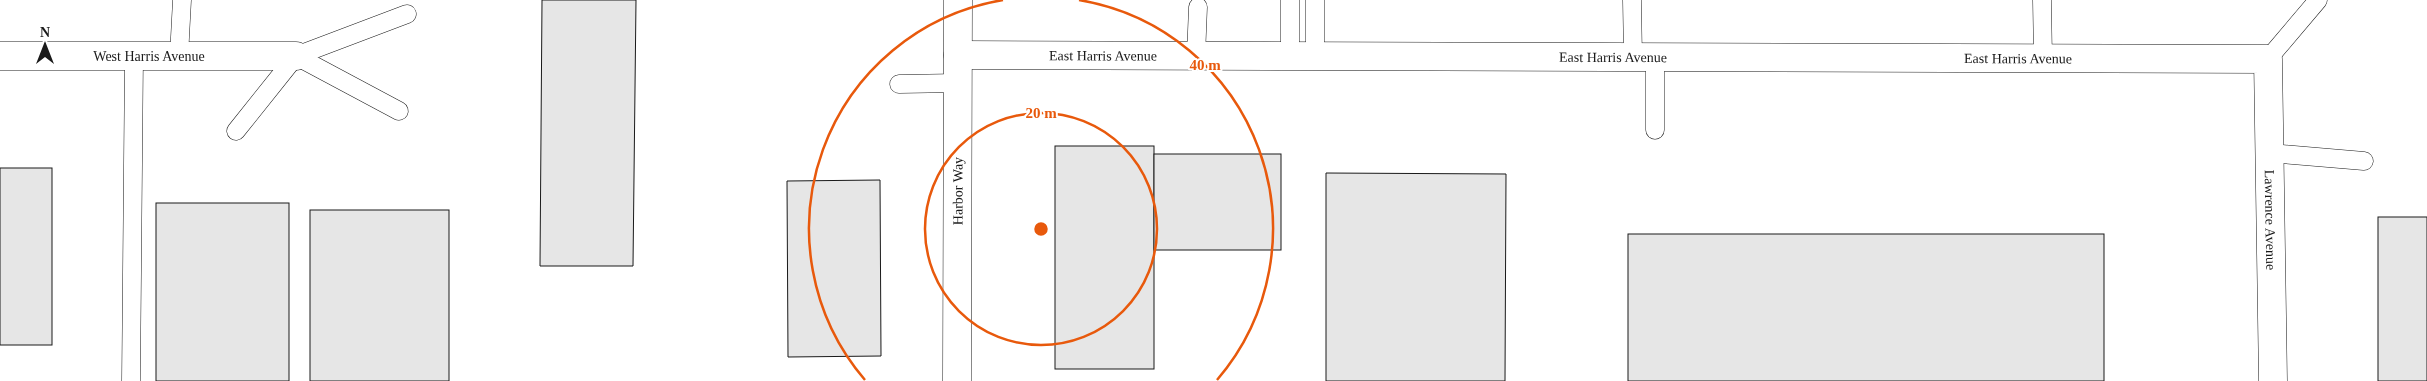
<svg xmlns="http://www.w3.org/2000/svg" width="2427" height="381" font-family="'Times New Roman',serif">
  <rect width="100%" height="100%" fill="#fff"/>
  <g fill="#e6e6e6" stroke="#1a1a1a">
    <polygon points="542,0 636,0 633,266 540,266"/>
    <rect x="1055" y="146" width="99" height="223"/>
    <rect x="1154" y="154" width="127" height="96"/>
    <rect x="0" y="168" width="52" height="177"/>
    <polygon points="1326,173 1506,174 1505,381 1326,381"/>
    <polygon points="880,180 881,356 788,357 787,181"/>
    <rect x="156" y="203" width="133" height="178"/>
    <rect x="310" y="210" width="139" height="171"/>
    <rect x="2378" y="217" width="49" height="164"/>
    <rect x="1628" y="234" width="476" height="147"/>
  </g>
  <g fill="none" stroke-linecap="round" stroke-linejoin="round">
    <g stroke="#1a1a1a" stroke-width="19">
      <g id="service">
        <polyline points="1290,0 1290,56"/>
        <polyline points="1315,0 1315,56"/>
        <polyline points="1632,0 1633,57"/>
        <polyline points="2042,0 2043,58"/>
        <polyline points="179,56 182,0"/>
        <polyline points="296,56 399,111"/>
        <polyline points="1196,56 1198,7"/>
        <polyline points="1655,57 1655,130"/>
        <polyline points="2268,59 2318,0"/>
        <polyline points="899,84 958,83"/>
        <polyline points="236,131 296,56 407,14"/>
        <polyline points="2270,153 2364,161"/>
        <polyline points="131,381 134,56"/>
      </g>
    </g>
    <g stroke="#1a1a1a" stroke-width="29">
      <g id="minor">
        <path id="s1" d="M 958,55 L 2268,59 L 2273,381"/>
        <path id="s2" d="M 0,56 L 296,56"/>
      </g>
    </g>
    <g stroke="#1a1a1a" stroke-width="29">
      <g id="tertiary">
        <path id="s3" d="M 957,381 L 958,0"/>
      </g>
    </g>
    <use href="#service" stroke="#fff" stroke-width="18"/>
    <use href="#minor" stroke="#fff" stroke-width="28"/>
    <use href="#tertiary" stroke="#fff" stroke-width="28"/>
  </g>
  <g fill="none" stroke="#e8590c" stroke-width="2.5">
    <circle cx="1041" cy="229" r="116"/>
    <path d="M865 380A232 232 0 0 1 1003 0M1079 0A232 232 0 0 1 1217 380"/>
  </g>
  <g text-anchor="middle" stroke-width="4" stroke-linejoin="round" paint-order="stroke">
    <g font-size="14" fill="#1a1a1a" stroke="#fff">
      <text dy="5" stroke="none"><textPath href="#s1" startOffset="145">East Harris Avenue</textPath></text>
      <text dy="5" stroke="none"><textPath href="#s2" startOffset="149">West Harris Avenue</textPath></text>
      <text dy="5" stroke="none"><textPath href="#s1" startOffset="655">East Harris Avenue</textPath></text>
      <text dy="5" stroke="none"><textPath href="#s1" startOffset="1060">East Harris Avenue</textPath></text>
      <text dy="5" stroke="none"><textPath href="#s3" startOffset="190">Harbor Way</textPath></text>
      <text dy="5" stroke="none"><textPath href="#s1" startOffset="1471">Lawrence Avenue</textPath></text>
    </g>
  </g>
  <circle cx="1041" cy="229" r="8" fill="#e8590c" stroke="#fff" stroke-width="2.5"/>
  <g font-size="15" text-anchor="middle" font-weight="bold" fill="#e8590c" stroke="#fff" stroke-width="4" stroke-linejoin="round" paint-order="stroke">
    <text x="1205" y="70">40 m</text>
    <text x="1041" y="118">20 m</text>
  </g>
  <g transform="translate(45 45)" stroke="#ffffff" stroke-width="4" paint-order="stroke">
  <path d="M0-4L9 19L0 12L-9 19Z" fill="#1a1a1a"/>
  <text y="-8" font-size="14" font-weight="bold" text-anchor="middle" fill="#1a1a1a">N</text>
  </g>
</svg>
